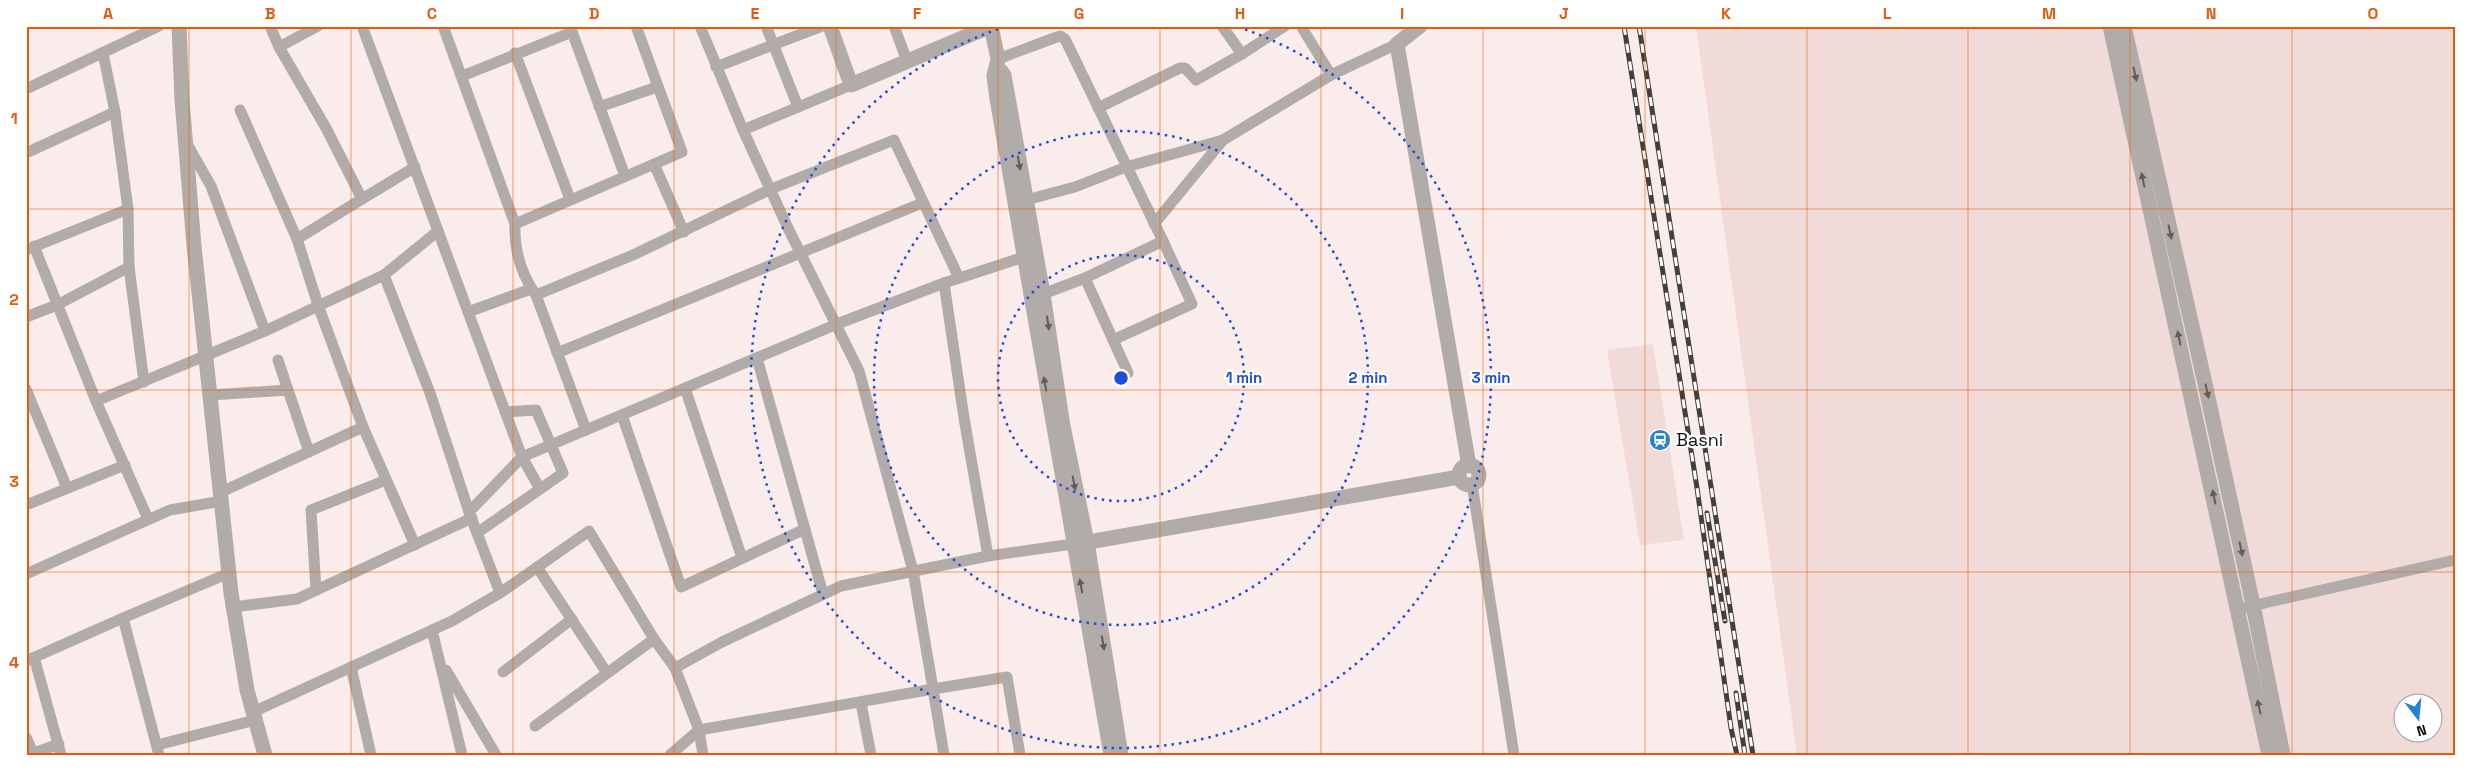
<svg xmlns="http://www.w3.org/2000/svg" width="2481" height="781" font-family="'Space Grotesk',sans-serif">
  <rect width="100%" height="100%" fill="#faecea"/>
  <g fill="#f0dbd8" fill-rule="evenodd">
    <path d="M 1696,26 L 2455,26 L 2455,755 L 1797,755 ZM 2404,704 L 2434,704 L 2434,734 L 2404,734 Z"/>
    <polygon points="1653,344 1684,540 1640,545 1607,350"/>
  </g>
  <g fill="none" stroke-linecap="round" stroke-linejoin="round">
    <g stroke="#b1aca9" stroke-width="11">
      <polyline points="270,26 279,47"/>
      <polyline points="318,26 279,47 326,128 362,199 297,239 319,308 363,427 415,545"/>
      <polyline points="362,26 438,231"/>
      <path d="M 443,26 L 515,224 C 514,249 521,274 536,295"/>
      <polyline points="570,26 625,176"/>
      <polyline points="700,26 743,130"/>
      <polyline points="766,26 798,107"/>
      <polyline points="894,26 907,61"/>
      <polyline points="1301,26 1331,75"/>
      <polyline points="103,53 115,112 128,209 129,267 144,382"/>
      <polyline points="515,53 570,199"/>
      <polyline points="1242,54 1285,26"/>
      <polyline points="998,59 1054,38 1060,36 1065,39 1163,241 1085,278 1043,294"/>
      <polyline points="716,67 822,26"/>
      <polyline points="462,76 572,32"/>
      <polyline points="851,85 743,130 788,228 859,371 913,571 933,689 1007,677 1020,755"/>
      <polyline points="26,89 159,26"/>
      <polyline points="599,107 657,87"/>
      <polyline points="1098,108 1180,68 1185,68 1196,80 1242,54 1222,26"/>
      <polyline points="240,110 297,239"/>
      <polyline points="187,144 211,186 265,331"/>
      <polyline points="26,153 115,112"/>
      <polyline points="654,164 684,232"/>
      <polyline points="362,199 415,167"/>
      <polyline points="1026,200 1075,187 1126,167 1223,140"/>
      <polyline points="515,224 682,152 636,26"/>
      <polyline points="1154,224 1223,140 1331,75 1397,44"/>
      <polyline points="34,246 96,401"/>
      <polyline points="26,250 128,209"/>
      <polyline points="384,275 430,393 469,512"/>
      <polyline points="1085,278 1128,373"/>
      <polyline points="944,283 964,418 988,556"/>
      <polyline points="468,312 531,289"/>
      <polyline points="26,317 57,305 129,267"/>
      <polyline points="1113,340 1192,304 1163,241"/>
      <polyline points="557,353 922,203"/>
      <polyline points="757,358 823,594"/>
      <polyline points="278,360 288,390"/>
      <polyline points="685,388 742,558"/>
      <polyline points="26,389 67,488"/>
      <polyline points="211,395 288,390 309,452"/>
      <polyline points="622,415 681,587 805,529"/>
      <polyline points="586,430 536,295 633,255 771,189 894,140 959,278"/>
      <polyline points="1472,484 1514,755"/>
      <polyline points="221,492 363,427"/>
      <polyline points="26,505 125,465"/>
      <polyline points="148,519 96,401 265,331 384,275 438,231 522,457 540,489"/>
      <polyline points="477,533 563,473 536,410 505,412"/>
      <polyline points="537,567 607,673"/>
      <polyline points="26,574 170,510 222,501"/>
      <polyline points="316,590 311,510 386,480"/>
      <polyline points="500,593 589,531 654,639 675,668 699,730 703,755"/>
      <polyline points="233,607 297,599 472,518"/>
      <polyline points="2238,609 2455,560"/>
      <polyline points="123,618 229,573"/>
      <polyline points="432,630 462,755"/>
      <polyline points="34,657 61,755"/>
      <polyline points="26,661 123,618 159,755"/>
      <polyline points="351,667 371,755"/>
      <polyline points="675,668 722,642 841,586 988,556 1073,544"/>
      <polyline points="446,670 496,755"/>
      <polyline points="503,672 572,619"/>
      <polyline points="861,703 871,755"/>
      <polyline points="253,712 452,621 500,593 469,512 522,457 837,324 944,283 1024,257"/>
      <polyline points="535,726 654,639"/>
      <polyline points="26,737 33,753"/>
      <polyline points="157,745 255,720"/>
      <polyline points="28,755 59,744"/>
      <polyline points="670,755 699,730 933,689 944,755"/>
    </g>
    <g stroke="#b1aca9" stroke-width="15">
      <polyline points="179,26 182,100 194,246 231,593 247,690 265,755"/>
      <polyline points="830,26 851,85 991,26 998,59 994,76 997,99 1111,755"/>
      <polyline points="1420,26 1397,44 1469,466"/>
      <polyline points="2110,26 2269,755"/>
      <polyline points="2124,26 2204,379 2253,605 2283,755"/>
      <polyline points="1001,71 1004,75 1043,294 1063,426 1087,542 1121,755"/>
      <circle cx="1469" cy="475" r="10"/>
      <polyline points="1077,544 1459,477"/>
    </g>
    <g stroke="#453e3d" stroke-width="5">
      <g id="rail">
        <polyline points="1624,26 1697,488 1731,728 1737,755"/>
        <polyline points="1639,26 1753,755"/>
        <polyline points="1707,513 1725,621"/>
        <polyline points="1736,693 1745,755"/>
      </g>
    </g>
    <use href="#rail" stroke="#fff" stroke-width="3" stroke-dasharray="9" stroke-linecap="butt"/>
  </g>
  <defs><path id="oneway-solid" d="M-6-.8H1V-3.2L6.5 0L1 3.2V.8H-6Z" transform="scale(1.25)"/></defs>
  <g fill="#605c5a">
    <use href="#oneway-solid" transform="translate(2135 74) rotate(77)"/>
    <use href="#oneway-solid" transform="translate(1019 163) rotate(80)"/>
    <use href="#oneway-solid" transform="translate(2143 180) rotate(-102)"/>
    <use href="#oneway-solid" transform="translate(2170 232) rotate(78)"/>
    <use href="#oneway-solid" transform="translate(1048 323) rotate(81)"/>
    <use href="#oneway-solid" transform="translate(2179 338) rotate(-102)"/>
    <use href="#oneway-solid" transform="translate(1045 384) rotate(-100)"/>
    <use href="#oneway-solid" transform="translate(2207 391) rotate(78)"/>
    <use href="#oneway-solid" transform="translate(1074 483) rotate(79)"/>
    <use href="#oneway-solid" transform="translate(2214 497) rotate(-102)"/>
    <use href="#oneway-solid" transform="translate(2241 549) rotate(78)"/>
    <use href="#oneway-solid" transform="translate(1081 586) rotate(-100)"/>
    <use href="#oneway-solid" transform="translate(1103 643) rotate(81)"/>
    <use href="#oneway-solid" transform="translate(2259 707) rotate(-102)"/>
  </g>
  <path fill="none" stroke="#e8590c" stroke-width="1" stroke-opacity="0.55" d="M 189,26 L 189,755M 351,26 L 351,755M 513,26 L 513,755M 674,26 L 674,755M 836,26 L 836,755M 998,26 L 998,755M 1160,26 L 1160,755M 1321,26 L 1321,755M 1483,26 L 1483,755M 1645,26 L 1645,755M 1807,26 L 1807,755M 1968,26 L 1968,755M 2130,26 L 2130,755M 2292,26 L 2292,755M 26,209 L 2455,209M 26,390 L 2455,390M 26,572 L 2455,572"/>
  <g fill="none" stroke="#1d4ed8" stroke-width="2.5" stroke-dasharray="2.5 5">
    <circle cx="1121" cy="378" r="123"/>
    <circle cx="1121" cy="378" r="247"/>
    <path d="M1238 27A370 370 0 1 1 1004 27"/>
  </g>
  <defs>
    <g id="station-disc" transform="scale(1.125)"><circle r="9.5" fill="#2783d0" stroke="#fff"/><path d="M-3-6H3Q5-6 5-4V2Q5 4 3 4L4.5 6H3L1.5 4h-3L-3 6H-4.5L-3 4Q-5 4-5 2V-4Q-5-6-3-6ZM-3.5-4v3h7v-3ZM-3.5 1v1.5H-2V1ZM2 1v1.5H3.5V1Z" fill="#fff"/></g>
  </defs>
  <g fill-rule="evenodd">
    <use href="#station-disc" x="1660" y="440"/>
  </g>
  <g text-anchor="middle" stroke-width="4.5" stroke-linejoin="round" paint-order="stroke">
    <g font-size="18" fill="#100b0b" stroke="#fff" text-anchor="start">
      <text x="1676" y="446">Basni</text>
    </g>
  </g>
  <circle cx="1121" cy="378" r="8" fill="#1d4ed8" stroke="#fff" stroke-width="2.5"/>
  <g font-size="15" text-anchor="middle" font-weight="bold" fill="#1d4ed8" stroke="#fff" stroke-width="4.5" stroke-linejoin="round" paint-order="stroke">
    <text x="1244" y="383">1 min</text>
    <text x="1368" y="383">2 min</text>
    <text x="1491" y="383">3 min</text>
  </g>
  <rect width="2481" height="781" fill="none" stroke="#ffffff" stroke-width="55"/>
  <g transform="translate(2418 718) rotate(164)"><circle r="24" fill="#ffffff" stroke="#9f9d9d"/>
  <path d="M0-4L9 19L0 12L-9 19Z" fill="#2783d0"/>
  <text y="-8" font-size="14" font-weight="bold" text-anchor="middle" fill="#100b0b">N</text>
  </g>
  <rect x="28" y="28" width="2426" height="726" fill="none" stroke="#e8590c" stroke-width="2"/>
  <g font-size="16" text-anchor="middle" font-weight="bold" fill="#e8590c">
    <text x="108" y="19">A</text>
    <text x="270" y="19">B</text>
    <text x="432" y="19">C</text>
    <text x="594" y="19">D</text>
    <text x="755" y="19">E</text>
    <text x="917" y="19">F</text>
    <text x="1079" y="19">G</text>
    <text x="1240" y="19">H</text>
    <text x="1402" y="19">I</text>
    <text x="1564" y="19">J</text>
    <text x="1726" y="19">K</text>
    <text x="1887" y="19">L</text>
    <text x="2049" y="19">M</text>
    <text x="2211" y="19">N</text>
    <text x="2373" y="19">O</text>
    <text x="14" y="124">1</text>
    <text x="14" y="305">2</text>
    <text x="14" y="487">3</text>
    <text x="14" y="668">4</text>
  </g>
</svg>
